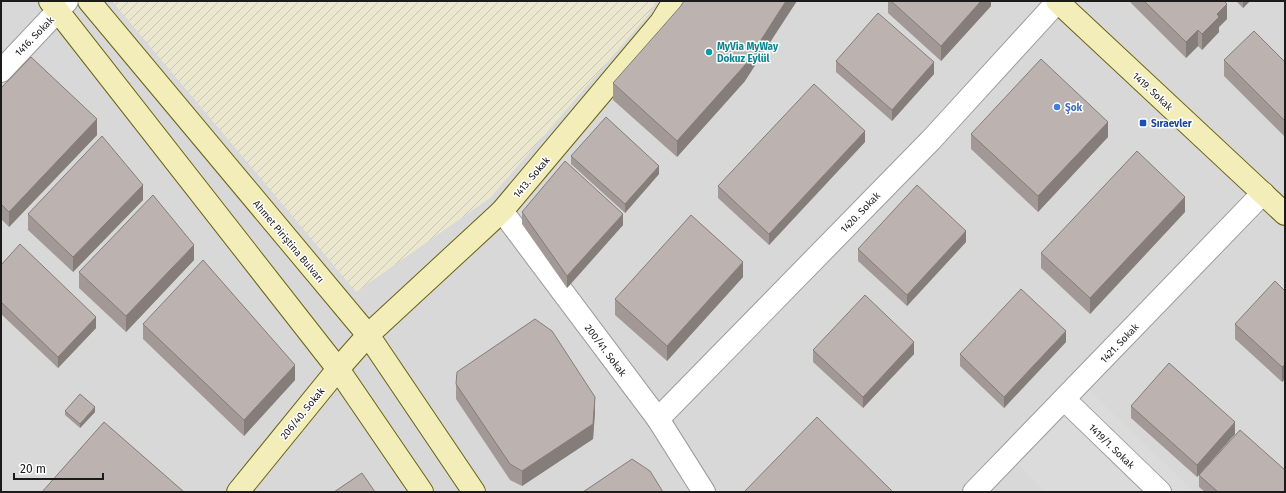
<svg xmlns="http://www.w3.org/2000/svg" width="1286" height="493" font-family="'Fira Sans',sans-serif">
  <defs>
    <pattern id="farmland-furrows" width="10" height="10" patternUnits="userSpaceOnUse"><rect width="10" height="10" fill="#eae7ce"/><path d="M-1 1l2-2M0 10L10 0M9 11l2-2" fill="none" stroke="#c8c6b0"/></pattern>
  </defs>
  <rect width="100%" height="100%" fill="#ece7e2"/>
  <rect fill="#d9d8d8" x="1" y="1" width="1284" height="491"/>
  <polygon fill="url(#farmland-furrows)" points="112,1 656,1 648,15 490,198 356,292"/>
  <polygon fill="#dbdbdb" points="1089,390 1194,492 1045,492 1018,464"/>
  <g fill="none" stroke-linecap="round" stroke-linejoin="round">
    <g stroke="#9c9c9c" stroke-width="24">
      <g id="minor">
        <polyline points="1,71 67,1"/>
        <polyline points="502,211 658,419 704,492"/>
        <polyline points="1065,400 1160,492"/>
        <polyline points="658,419 931,140 1058,1"/>
        <polyline points="974,492 1263,193"/>
      </g>
    </g>
    <g stroke="#67630e" stroke-width="24">
      <g id="secondary">
        <polyline points="50,1 338,369 422,492"/>
        <polyline points="89,1 368,335 474,492"/>
        <polyline points="1057,1 1285,214"/>
        <polyline points="238,492 338,369 368,335 502,211 661,22 674,1"/>
      </g>
    </g>
    <use href="#minor" stroke="#fff" stroke-width="22"/>
    <use href="#secondary" stroke="#f3edb9" stroke-width="22"/>
  </g>
  <g fill="#a29996">
    <polygon points="888,1 991,1 991,6 941,61 888,13"/>
    <polygon points="1129,1 1224,1 1227,19 1219,27 1219,32 1202,50 1198,46 1186,58"/>
    <polygon points="1236,1 1250,1 1243,8"/>
    <polygon points="1224,60 1285,62 1285,137 1224,76"/>
    <polygon points="836,61 934,74 892,121 836,72"/>
    <polygon points="745,81 677,157 613,100 613,83"/>
    <polygon points="1,88 97,135 9,227 1,219"/>
    <polygon points="971,134 1108,137 1038,212 971,149"/>
    <polygon points="865,142 769,245 718,198 718,186"/>
    <polygon points="571,156 659,174 625,213 571,164"/>
    <polygon points="143,200 73,272 28,230 28,214"/>
    <polygon points="522,212 623,225 567,288 522,224"/>
    <polygon points="1185,212 1090,314 1041,268 1041,253"/>
    <polygon points="966,242 907,306 858,261 858,249"/>
    <polygon points="194,260 126,332 79,288 79,272"/>
    <polygon points="1,265 96,328 58,368 1,314"/>
    <polygon points="743,277 667,361 615,315 615,299"/>
    <polygon points="1285,291 1285,379 1282,382 1235,339 1235,324"/>
    <polygon points="143,324 295,380 244,436 143,339"/>
    <polygon points="1066,342 1004,408 960,366 960,354"/>
    <polygon points="813,350 914,354 863,408 813,362"/>
    <polygon points="456,384 595,412 593,439 522,486 510,480 456,399"/>
    <polygon points="1131,406 1235,434 1197,477 1131,418"/>
    <polygon points="65,411 95,412 80,428 65,415"/>
    <polygon points="1199,475 1285,492 1205,492 1199,487"/>
  </g>
  <g fill="#847d7a">
    <polygon points="786,1 797,1 745,81 677,157 677,141"/>
    <polygon points="981,1 991,1 991,6 941,61 941,46"/>
    <polygon points="1243,1 1250,1 1243,8"/>
    <polygon points="1227,4 1227,19 1219,27 1219,32 1202,50 1202,34 1217,14"/>
    <polygon points="1198,30 1198,46 1186,58 1186,42"/>
    <polygon points="934,62 934,74 892,121 892,110"/>
    <polygon points="97,119 97,135 9,227 9,212"/>
    <polygon points="1108,122 1108,137 1038,212 1038,196"/>
    <polygon points="865,131 865,142 769,245 769,234"/>
    <polygon points="659,166 659,174 625,213 625,204"/>
    <polygon points="143,185 143,200 73,272 73,257"/>
    <polygon points="1185,197 1185,212 1090,314 1090,298"/>
    <polygon points="623,214 623,225 567,288 567,276"/>
    <polygon points="966,231 966,242 907,306 907,295"/>
    <polygon points="194,245 194,260 126,332 126,316"/>
    <polygon points="743,262 743,277 667,361 667,346"/>
    <polygon points="96,317 96,328 58,368 58,357"/>
    <polygon points="1066,331 1066,342 1004,408 1004,397"/>
    <polygon points="914,342 914,354 863,408 863,397"/>
    <polygon points="1285,364 1285,379 1282,382 1282,367"/>
    <polygon points="295,365 295,380 244,436 244,420"/>
    <polygon points="595,397 595,412 593,439 522,486 522,471"/>
    <polygon points="95,407 95,412 80,428 80,424"/>
    <polygon points="1235,422 1235,434 1197,477 1197,465"/>
  </g>
  <g fill="#bcb2af" stroke="#847d7a">
    <polygon points="684,1 786,1 745,65 677,141 613,83 680,7"/>
    <polygon points="891,1 981,1 941,46"/>
    <polygon points="1144,1 1224,1 1227,4 1217,14 1219,17 1202,34 1198,30 1186,42"/>
    <polygon points="878,13 934,62 892,110 836,61"/>
    <polygon points="1254,31 1285,62 1285,121 1224,60"/>
    <polygon points="31,57 97,119 9,212 1,204 1,88"/>
    <polygon points="1041,59 1108,122 1038,196 971,134"/>
    <polygon points="814,84 865,131 769,234 718,186"/>
    <polygon points="606,117 659,166 625,204 571,156"/>
    <polygon points="102,136 143,185 73,257 28,214"/>
    <polygon points="1137,151 1185,197 1090,298 1041,253"/>
    <polygon points="565,161 623,214 567,276 522,212"/>
    <polygon points="917,185 966,231 907,295 858,249"/>
    <polygon points="153,195 194,245 126,316 79,272"/>
    <polygon points="691,215 743,262 667,346 615,299"/>
    <polygon points="20,244 96,317 58,357 1,302 1,265"/>
    <polygon points="203,260 295,365 244,420 143,324"/>
    <polygon points="1275,281 1285,291 1285,364 1282,367 1235,324"/>
    <polygon points="1021,289 1066,331 1004,397 960,354"/>
    <polygon points="865,295 914,342 863,397 813,350"/>
    <polygon points="535,319 552,331 595,397 593,424 522,471 510,464 456,384 457,372"/>
    <polygon points="1169,363 1235,422 1197,465 1131,406"/>
    <polygon points="80,394 95,407 80,424 65,411"/>
    <polygon points="817,417 893,492 744,492"/>
    <polygon points="104,422 184,492 42,492"/>
    <polygon points="1240,430 1285,470 1285,492 1218,492 1199,475"/>
    <polygon points="632,459 650,471 663,492 583,492"/>
    <polygon points="362,473 375,492 334,492"/>
  </g>
  <circle fill="#0f9aa8" stroke="#fff" stroke-width="1.5" cx="709" cy="52" r="4"/>
  <circle fill="#3f7fe0" stroke="#fff" stroke-width="1.5" cx="1057" cy="107" r="4"/>
  <rect fill="#1a4fb4" stroke="#fff" stroke-width="1.5" x="1139" y="119" width="8" height="8" rx="2"/>
  <g text-anchor="middle" stroke-width="3" stroke-linejoin="round" paint-order="stroke">
    <g font-size="10" fill="#1b1b1b" stroke="#fff">
      <text transform="translate(34 36) rotate(-46)" y="4">1416. Sokak</text>
      <text transform="translate(1153 91) rotate(43)" y="4">1419. Sokak</text>
      <text transform="translate(531 177) rotate(-50)" y="4">1413. Sokak</text>
      <text transform="translate(860 212) rotate(-46)" y="4">1420. Sokak</text>
      <text transform="translate(289 241) rotate(50)" y="4">Ahmet Piriştina Bulvarı</text>
      <text transform="translate(1119 343) rotate(-46)" y="4">1421. Sokak</text>
      <text transform="translate(606 350) rotate(53)" y="4">200/41. Sokak</text>
      <text transform="translate(302 413) rotate(-51)" y="4">206/40. Sokak</text>
      <text transform="translate(1112 446) rotate(44)" y="4">1419/1. Sokak</text>
    </g>
    <g font-size="10" font-weight="bold" fill="#0d838f" stroke="#fff" text-anchor="start">
      <text x="717" y="50">MyVia MyWay<tspan x="717" dy="12">Dokuz Eylül</tspan></text>
    </g>
    <g font-size="10" font-weight="bold" fill="#366cbe" stroke="#fff" text-anchor="start">
      <text x="1065" y="111">Şok</text>
    </g>
    <g font-size="10" font-weight="bold" fill="#164399" stroke="#fff" text-anchor="start">
      <text x="1151" y="127">Sıraevler</text>
    </g>
  </g>
  <rect width="1286" height="493" fill="none" stroke="#1b1b1b" stroke-width="4"/>
  <path d="M14 473v6h89v-6" fill="none" stroke="#1b1b1b" stroke-width="2"/>
  <text x="20" y="473" font-size="12" fill="#1b1b1b" stroke="#ffffff" stroke-width="3" paint-order="stroke">20 m</text>
</svg>
